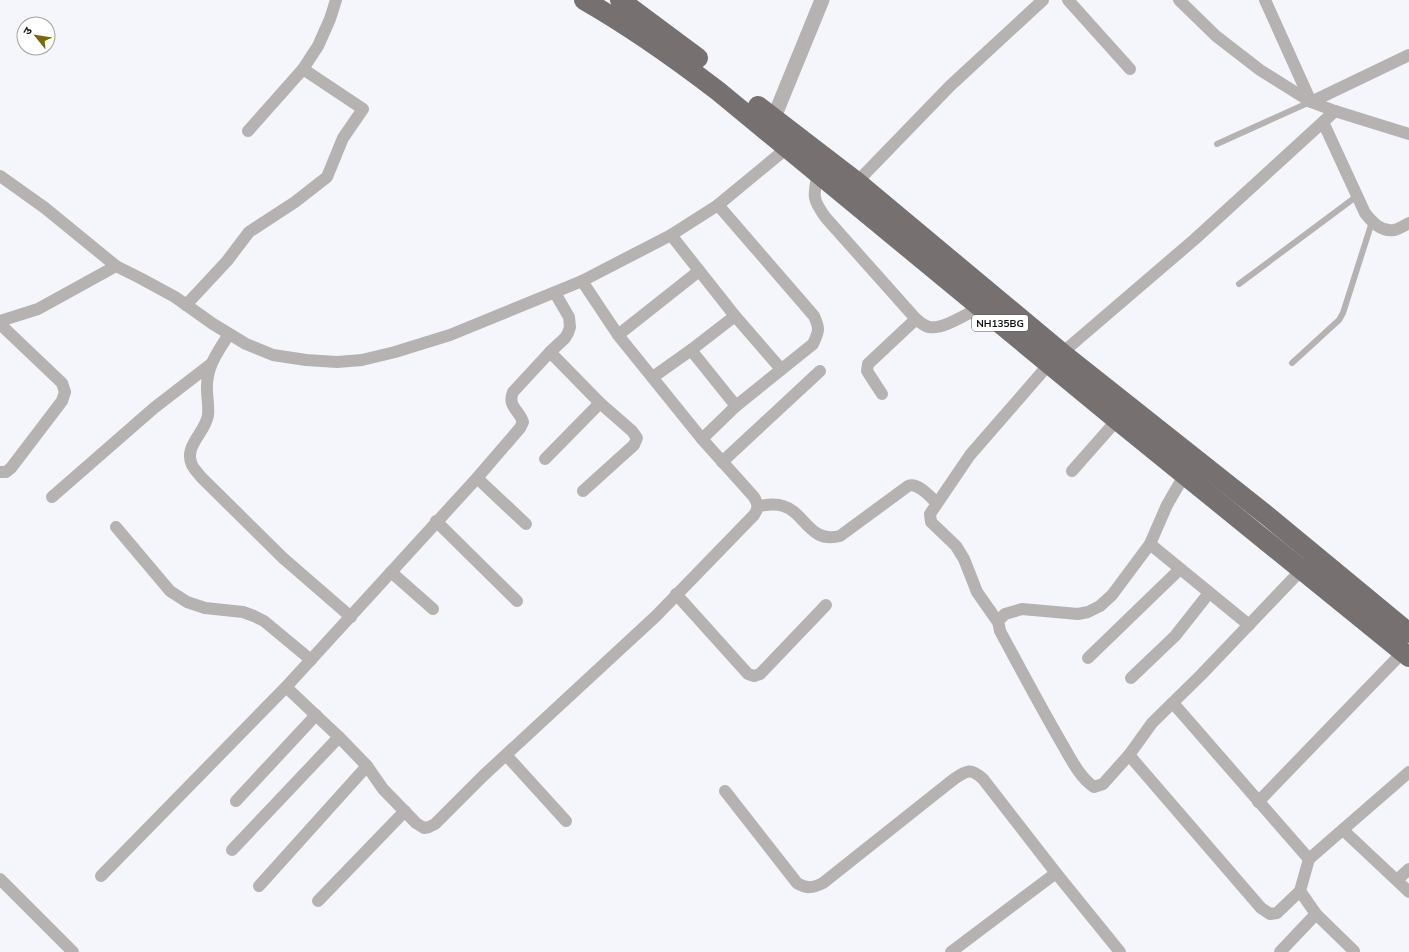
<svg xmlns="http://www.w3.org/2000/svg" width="1409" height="952" font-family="Mulish,'Noto Sans Devanagari',sans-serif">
  <rect width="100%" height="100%" fill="#f4f6fc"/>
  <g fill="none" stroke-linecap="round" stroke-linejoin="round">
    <g stroke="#b6b2b2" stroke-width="6">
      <polyline points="1217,144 1310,102"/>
      <polyline points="1239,284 1357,196"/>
      <polyline points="1292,363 1339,320 1343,313 1372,222"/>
    </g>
    <g stroke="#b6b2b2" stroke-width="12">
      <polyline points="1068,0 1130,69"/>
      <polyline points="1179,0 1216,36 1260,70 1311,102 1335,111 1409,134"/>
      <polyline points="1265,0 1311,102 1409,55"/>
      <path d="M 1323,122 L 1365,213 C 1372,222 1381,232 1394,230 C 1399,229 1405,225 1409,223"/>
      <polyline points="248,131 303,69 318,46 330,19 336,0"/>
      <path d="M 818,173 C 813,196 812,199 826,218 L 916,319 C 920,322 924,326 929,327 C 943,330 968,313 981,307"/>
      <polyline points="0,176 45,208 116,266 140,278 175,297 213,324 246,344 273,355 306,360 337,362 362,360 395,352 450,335 582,281 671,235 718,205 787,148"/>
      <polyline points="857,182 950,86 1043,0"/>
      <polyline points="671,235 735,316 781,369"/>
      <polyline points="186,305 227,261 249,232 295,202 327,177 343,138 363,109 303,69"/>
      <polyline points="0,321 38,309 116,266"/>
      <polyline points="0,324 62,383 65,392 62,401 11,468 6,472 0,472"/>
      <path d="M 229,334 C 217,353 206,367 207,390 C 207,398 209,406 208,415 C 206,432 183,446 192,465 C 194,469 198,473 201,477 L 283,558 L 351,617"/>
      <polyline points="618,335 699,271"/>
      <polyline points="691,350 736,406"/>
      <polyline points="550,352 600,403 632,431 637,438 634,445 583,491"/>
      <polyline points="1062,353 1195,239 1335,111"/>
      <polyline points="653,377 691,350 735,316"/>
      <polyline points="882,394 867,371 868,364 916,319"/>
      <path d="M 702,439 L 736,406 L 813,344 C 819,331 820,329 814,316 L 718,205"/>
      <polyline points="545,459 600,403"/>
      <polyline points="722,462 820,371"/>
      <polyline points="1072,471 1117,420"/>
      <path d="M 1185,474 L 1167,505 L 1150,544 L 1112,595 L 1100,606 L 1088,612 L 1078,614 L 1022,609 L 1005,614 L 998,621 L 1000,631 C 1020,668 1040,706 1061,742 C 1070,757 1079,777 1094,787 L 1103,784 L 1129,755 L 1152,723 L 1201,675 L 1306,565"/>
      <polyline points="477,478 526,524"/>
      <polyline points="52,497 154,408 211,364"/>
      <path d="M 758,506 C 766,505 775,503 783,506 C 805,512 809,544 840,536 L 908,486 C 918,482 929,496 937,503"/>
      <polyline points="436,521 517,601"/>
      <polyline points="116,527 170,591 187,602 205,608 243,612 254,616 264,621 311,660"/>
      <polyline points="1150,544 1249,625"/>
      <polyline points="391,572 433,609"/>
      <polyline points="676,594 748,674 754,676 760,674 826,605"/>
      <polyline points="998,622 977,592 964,559 956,546 931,522 930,514 970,455 1050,363"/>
      <polyline points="1088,658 1180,569"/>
      <polyline points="1131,678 1175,636 1209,593"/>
      <path d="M 286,687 L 339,737 L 367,766 L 383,789 L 416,823 L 424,828 L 429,827 L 435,824 L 483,776 L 656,616 L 754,515 C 759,508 758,504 754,497 L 702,439 L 618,335 L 582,281"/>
      <polyline points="1173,703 1309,859 1409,772"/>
      <polyline points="506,755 566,821"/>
      <polyline points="1129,755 1261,908 1270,914 1277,913 1300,891"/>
      <path d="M 725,791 L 797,883 C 807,889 813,888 823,883 L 954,779 C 967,770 971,768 983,779 L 1056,873 L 951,952"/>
      <polyline points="236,801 316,715"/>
      <polyline points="1258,802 1403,652"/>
      <polyline points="1343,830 1409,892"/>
      <polyline points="232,850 339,737"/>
      <polyline points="1309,859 1300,891 1316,914 1354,951 1354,952"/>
      <polyline points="1056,873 1120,952"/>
      <path d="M 101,876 L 286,687 L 477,478 L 520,428 L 523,422 C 519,410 507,406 513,392 L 550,352 L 565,338 L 568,333 L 570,327 L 569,317 L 555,293"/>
      <polyline points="0,879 73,952"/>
      <polyline points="1397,880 1409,869"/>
      <polyline points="259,886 367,766"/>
      <polyline points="318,901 405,811"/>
      <polyline points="1280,952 1316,914"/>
    </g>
    <polyline stroke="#b6b2b2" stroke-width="15" points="770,127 822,0"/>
    <g stroke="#767070" stroke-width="20">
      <path d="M 584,0 C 631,27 675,58 718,91 L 1117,420 L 1409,657"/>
      <polyline points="620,0 698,58"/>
      <polyline points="758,106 857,182 1062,353 1270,518 1409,633"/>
    </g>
  </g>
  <g text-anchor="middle" stroke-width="4" stroke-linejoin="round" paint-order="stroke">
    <rect fill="#fff" stroke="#5a5a5c" stroke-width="1" x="972" y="315" width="56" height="16" rx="3"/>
    <g font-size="10" font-weight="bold" fill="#131316">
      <text x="1000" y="327">NH135BG</text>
    </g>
  </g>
  <g transform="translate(36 36) rotate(300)"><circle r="19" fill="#ffffff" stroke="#a1a1a2"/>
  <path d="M0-3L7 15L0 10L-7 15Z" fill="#7a6a02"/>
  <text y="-6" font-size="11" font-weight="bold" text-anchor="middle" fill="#131316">उ</text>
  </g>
</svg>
